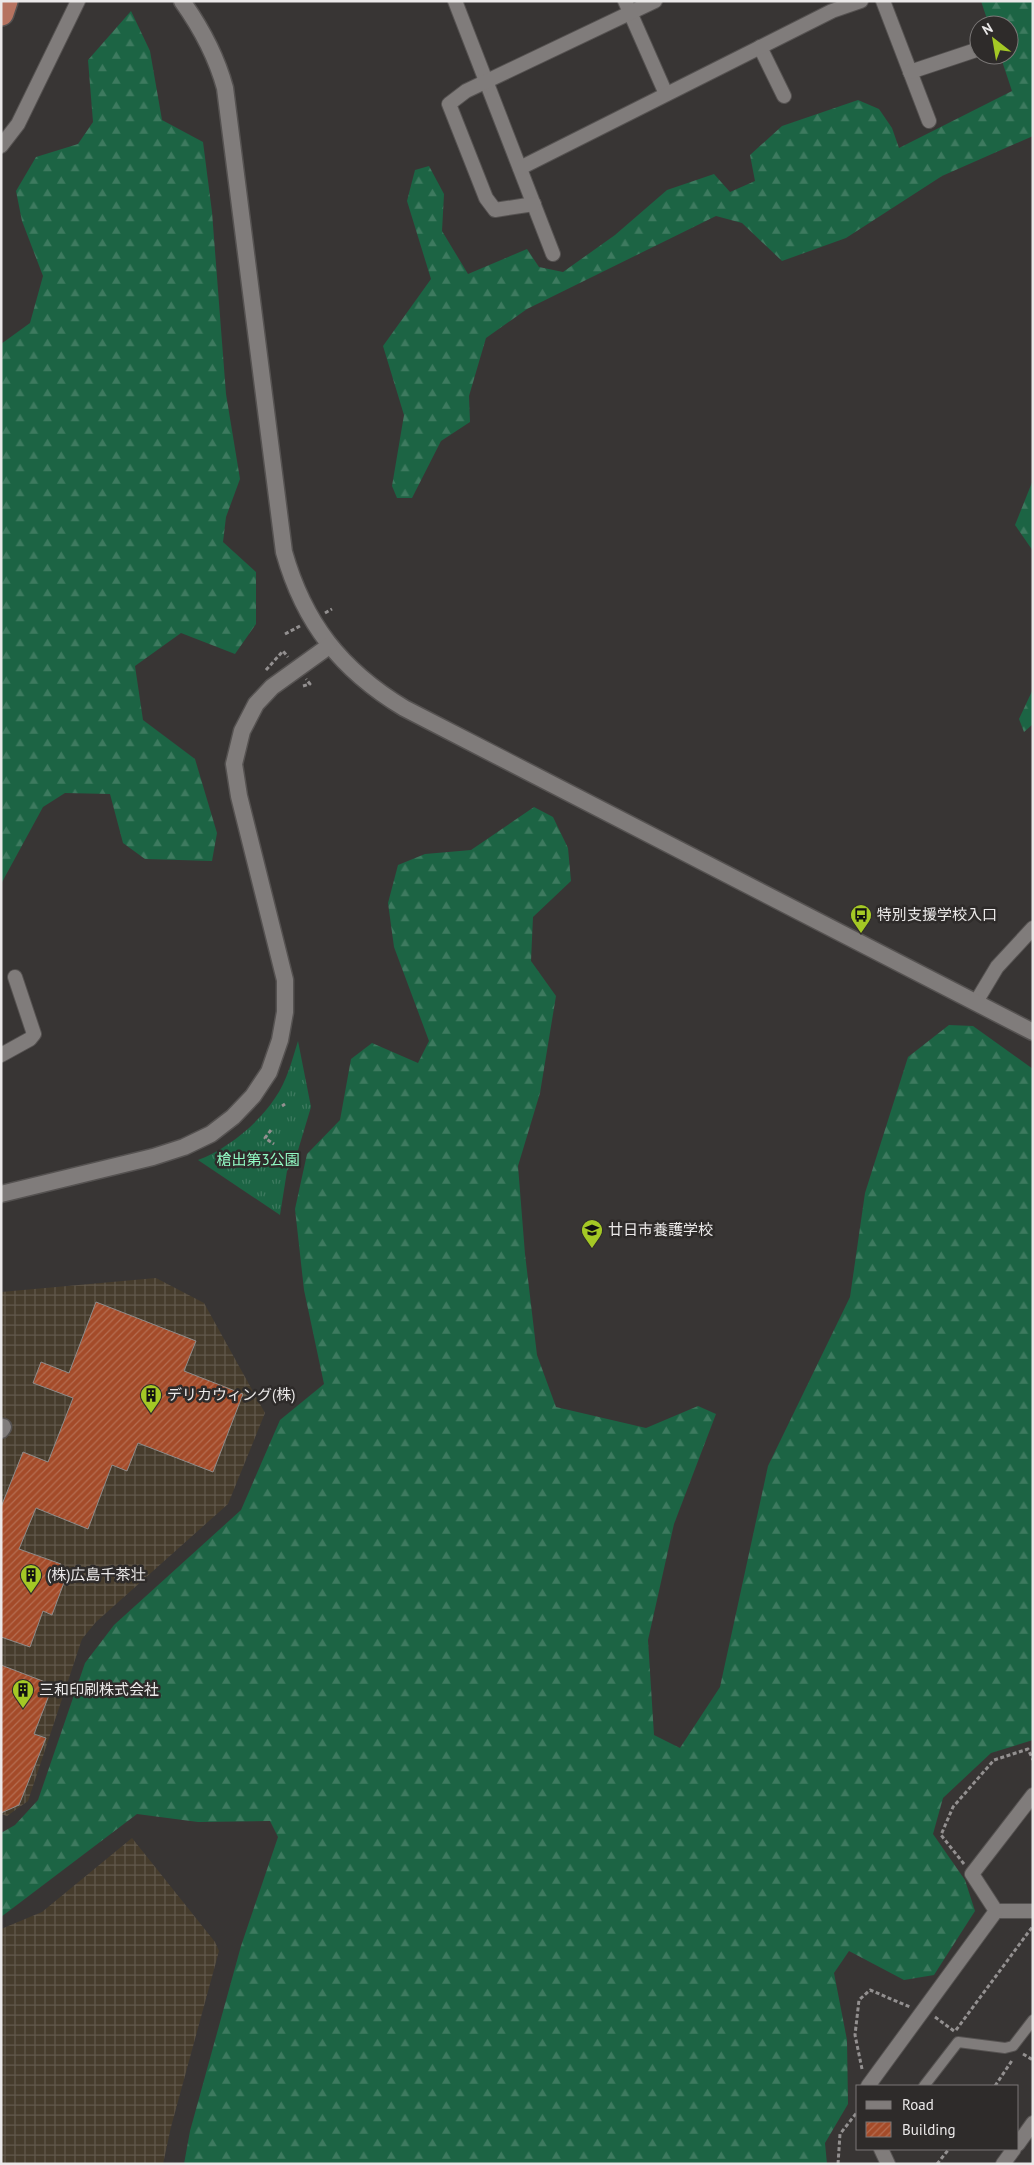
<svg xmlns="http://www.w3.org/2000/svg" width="1034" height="2165" font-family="'PT Sans','Noto Sans JP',sans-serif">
  <defs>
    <pattern id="industrial-grid" width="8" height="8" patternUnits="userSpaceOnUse" patternTransform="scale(1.25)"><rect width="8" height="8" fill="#463c2c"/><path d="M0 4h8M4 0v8" fill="none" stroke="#61584b"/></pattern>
    <pattern id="grass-tufts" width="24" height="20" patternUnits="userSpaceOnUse" patternTransform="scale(1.25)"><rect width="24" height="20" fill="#1c6444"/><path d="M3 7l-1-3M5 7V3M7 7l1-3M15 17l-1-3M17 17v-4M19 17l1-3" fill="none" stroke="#3d7a5f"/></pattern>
    <pattern id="forest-firs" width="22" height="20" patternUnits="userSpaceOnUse" patternTransform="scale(1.25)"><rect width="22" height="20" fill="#1c6444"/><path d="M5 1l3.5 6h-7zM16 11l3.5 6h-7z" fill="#3d7a5f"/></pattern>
    <pattern id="building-hatch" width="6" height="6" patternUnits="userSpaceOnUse" patternTransform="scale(1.25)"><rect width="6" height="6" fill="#a44b29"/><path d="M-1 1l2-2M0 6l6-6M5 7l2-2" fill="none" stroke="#b56e52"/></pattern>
  </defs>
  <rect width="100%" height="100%" fill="#383534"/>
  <g fill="url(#industrial-grid)">
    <polygon points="156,1278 204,1303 265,1413 228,1504 96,1622 82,1639 28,1801 7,1816 1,1814 1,1292"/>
    <polygon points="132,1838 215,1942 219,1951 171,2127 163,2164 1,2164 1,1929 42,1912"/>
  </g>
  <path fill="url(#grass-tufts)" d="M 298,1041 L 311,1107 L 296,1157 L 287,1171 L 280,1215 L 198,1160 C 227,1149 258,1124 275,1098 C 287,1081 292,1060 298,1041 Z"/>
  <g fill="url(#forest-firs)">
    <polygon points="981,1 1033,1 1033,136 942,176 846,238 782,261 742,223 716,216 527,309 486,338 469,396 470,422 441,441 412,498 397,498 392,486 404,415 383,346 431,279 407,201 415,170 429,166 444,194 442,231 468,274 527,249 539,267 563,272 615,235 667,190 714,174 730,192 755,181 750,155 782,126 858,100 879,109 892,128 899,148 1012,91 1000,55 1009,55 1009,25 989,25"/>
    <polygon points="131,11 150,51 162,120 203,142 212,212 226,394 240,479 226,517 223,542 256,572 256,624 235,654 181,633 135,666 143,720 195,759 217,833 212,861 145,859 123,843 110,794 65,793 43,807 1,884 1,344 30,323 43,276 22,221 16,191 36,157 78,144 93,122 88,60"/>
    <polygon points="1033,480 1033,551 1015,525"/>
    <polygon points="1033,689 1033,724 1024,732 1019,719"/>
    <polygon points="534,807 553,817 568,848 571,881 533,917 531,961 556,996 540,1093 518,1166 525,1254 537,1355 556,1407 646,1428 698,1406 716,1414 674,1524 648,1640 654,1735 680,1748 720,1687 768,1466 850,1297 865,1193 908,1057 949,1025 973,1026 1033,1069 1033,1740 991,1753 943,1798 933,1834 965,1880 975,1911 934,1975 904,1980 849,1951 834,1973 847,2040 848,2104 825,2143 827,2164 184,2164 190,2131 241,1946 278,1837 270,1821 198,1822 137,1814 1,1917 1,1833 15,1825 38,1800 85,1663 114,1625 241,1510 280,1420 324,1384 304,1290 295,1209 307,1154 340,1120 351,1059 372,1043 418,1063 429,1041 394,947 388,903 398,865 425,854 471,850"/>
  </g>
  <g fill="url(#building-hatch)" stroke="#8f8c8a">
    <polygon points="96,1302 196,1341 184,1371 243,1394 213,1472 138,1443 127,1471 112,1465 88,1529 36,1508 19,1549 61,1564 57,1574 66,1577 52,1615 43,1611 30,1647 1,1637 1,1507 23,1452 48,1462 73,1398 33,1383 41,1362 69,1373"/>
    <polygon points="1,1665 53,1685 34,1734 46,1738 19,1805 1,1813"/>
  </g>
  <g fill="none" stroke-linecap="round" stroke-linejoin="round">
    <g stroke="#555251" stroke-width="12">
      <polyline id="pedestrian" points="924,2086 958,2042 1005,2048 1013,2046 1033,2020"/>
    </g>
    <g stroke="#555251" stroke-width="16">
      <g id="minor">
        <polyline points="455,1 553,254"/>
        <polyline points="625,1 666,94"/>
        <polyline points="883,1 929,121"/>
        <polyline points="760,47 784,96"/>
        <polyline points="910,72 979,49"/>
        <polyline points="1,146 18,124 78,1"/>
        <polyline points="520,168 832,11 861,1"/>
        <polyline points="534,204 495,210 486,198 449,104 466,91 655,1"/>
        <polyline points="976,1002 997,967 1033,928"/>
        <polyline points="1,1055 30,1039 34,1034 15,977"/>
        <polyline points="996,1911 1033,1911"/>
        <polyline points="868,2086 996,1911 972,1874 1033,1795"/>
        <polyline points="1018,2144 1033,2123"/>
        <polyline points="881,2149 888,2164"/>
        <polyline points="1003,2164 1014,2149"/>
      </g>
    </g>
    <g stroke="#555251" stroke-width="19">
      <g id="tertiary">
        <path d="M 182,1 C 202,29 216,55 225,88 L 284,552 C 304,623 341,670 404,708 L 1033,1032"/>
        <polyline points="1,1194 153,1157 184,1147 211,1134 233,1117 253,1096 269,1072 280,1040 285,1012 285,980 239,796 234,764 242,731 256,704 272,687 329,646"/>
        <polyline points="1,1430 3,1427"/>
      </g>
    </g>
    <g stroke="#555251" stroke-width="28">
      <polyline id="motorway" points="1,13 5,1"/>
    </g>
    <g stroke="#939090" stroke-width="3" stroke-dasharray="4 2.5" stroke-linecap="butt">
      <polyline points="325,613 332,609"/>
      <polyline points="285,634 300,626"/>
      <polyline points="266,670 283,651 288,657"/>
      <polyline points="303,686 310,684 306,679"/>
      <polyline points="282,1106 285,1104"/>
      <polyline points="271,1130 265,1138 274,1144"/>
      <polyline points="964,1864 941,1835 953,1807 994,1760 1028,1749 1033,1760"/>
      <polyline points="935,2017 954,2031"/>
      <polyline points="956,2030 1033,1926"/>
      <polyline points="1023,2054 1033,2060"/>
      <polyline points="862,2069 855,2035 859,2000 870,1990 910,2007"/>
      <polyline points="995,2086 1013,2059"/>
      <polyline points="838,2164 840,2134 858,2111"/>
      <polyline points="937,2164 949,2149"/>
    </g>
    <use href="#pedestrian" stroke="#807c7b" stroke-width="10"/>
    <use href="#minor" stroke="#807c7b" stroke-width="14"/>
    <use href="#tertiary" stroke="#807c7b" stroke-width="16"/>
    <use href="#motorway" stroke="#b67360" stroke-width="25"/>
  </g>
  <defs>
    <g id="bus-pin" transform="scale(1.125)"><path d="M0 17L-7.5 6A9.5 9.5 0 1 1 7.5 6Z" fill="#a4c825" stroke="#2e2b2a"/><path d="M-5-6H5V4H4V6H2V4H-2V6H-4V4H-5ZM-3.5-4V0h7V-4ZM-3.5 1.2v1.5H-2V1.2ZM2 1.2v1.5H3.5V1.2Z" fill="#111"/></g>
    <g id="school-pin" transform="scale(1.125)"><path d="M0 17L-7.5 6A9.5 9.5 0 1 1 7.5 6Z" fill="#a4c825" stroke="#2e2b2a"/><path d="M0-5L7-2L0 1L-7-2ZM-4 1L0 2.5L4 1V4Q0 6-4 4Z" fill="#111"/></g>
    <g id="building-pin" transform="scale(1.125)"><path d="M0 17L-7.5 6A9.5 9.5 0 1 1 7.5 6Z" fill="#a4c825" stroke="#2e2b2a"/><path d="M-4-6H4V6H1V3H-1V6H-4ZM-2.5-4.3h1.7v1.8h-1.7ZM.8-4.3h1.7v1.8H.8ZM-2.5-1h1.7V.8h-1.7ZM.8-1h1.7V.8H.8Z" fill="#111"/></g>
  </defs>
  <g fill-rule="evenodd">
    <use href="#bus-pin" x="861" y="915"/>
    <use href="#school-pin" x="592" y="1230"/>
    <use href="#building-pin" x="151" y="1395"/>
    <use href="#building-pin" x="31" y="1575"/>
    <use href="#building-pin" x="23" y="1690"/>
  </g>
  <g text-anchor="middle" stroke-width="5" stroke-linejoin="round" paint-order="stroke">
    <g font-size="15" fill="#ebe9e9" stroke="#2e2b2a" text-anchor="start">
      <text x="877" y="920">特別支援学校入口</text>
      <text x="608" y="1235">廿日市養護学校</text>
      <text x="167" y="1400">デリカウィング(株)</text>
      <text x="47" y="1580">(株)広島千茶壮</text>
      <text x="39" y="1695">三和印刷株式会社</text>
    </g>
    <g font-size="15" fill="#92fbc4" stroke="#2e2b2a">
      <text x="258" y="1165">槍出第3公園</text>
    </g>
  </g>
  <rect width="1034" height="2165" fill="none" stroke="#ebe9e9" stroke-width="5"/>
  <rect x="856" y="2085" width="162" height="65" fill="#2e2b2a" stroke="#7a7776"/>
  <rect x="866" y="2101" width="25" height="8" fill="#807c7b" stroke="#7a7776"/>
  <text x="902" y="2110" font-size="15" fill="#ebe9e9">Road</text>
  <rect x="866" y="2122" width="25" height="15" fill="url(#building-hatch)" stroke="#7a7776"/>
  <text x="902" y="2135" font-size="15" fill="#ebe9e9">Building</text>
  <g transform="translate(994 40) rotate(329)"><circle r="24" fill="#2e2b2a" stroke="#7a7776"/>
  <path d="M0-4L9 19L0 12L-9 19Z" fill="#a4c825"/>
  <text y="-8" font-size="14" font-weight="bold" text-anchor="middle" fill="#ebe9e9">N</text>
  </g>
</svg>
